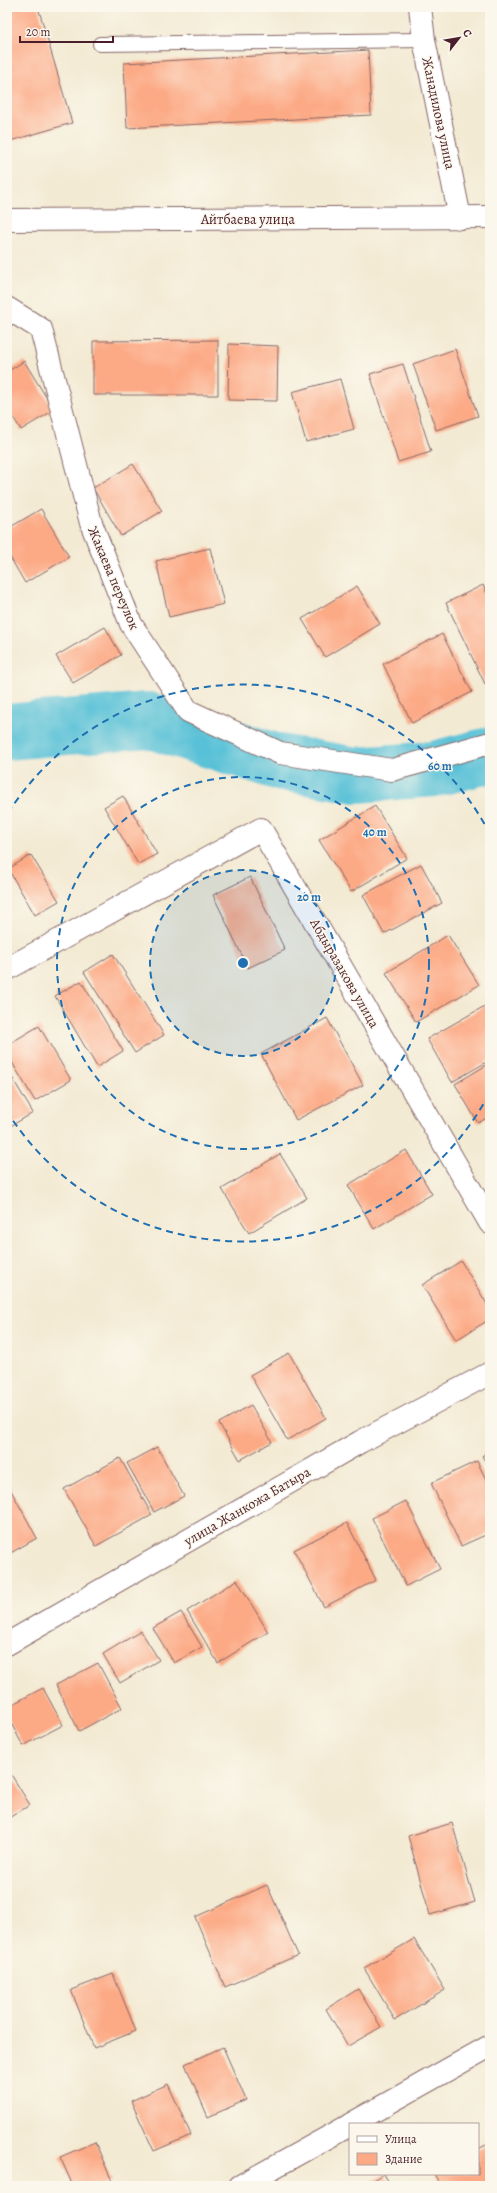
<svg xmlns="http://www.w3.org/2000/svg" width="497" height="2193" font-family="Alegreya,serif">
  <rect width="100%" height="100%" fill="#fbf7ec"/>
  <filter id="ink" filterUnits="userSpaceOnUse"><feTurbulence type="fractalNoise" baseFrequency=".025" numOctaves="2"/><feDisplacementMap in="SourceGraphic" scale="8" xChannelSelector="R" yChannelSelector="G"/><feConvolveMatrix kernelMatrix="1 2 1 2 8 2 1 2 1" color-interpolation-filters="sRGB"/></filter>
  <filter id="wash" filterUnits="userSpaceOnUse"><feTurbulence type="fractalNoise" baseFrequency=".012" numOctaves="4" result="noise"/><feDisplacementMap in="SourceGraphic" scale="16" xChannelSelector="R" yChannelSelector="G"/><feGaussianBlur stdDeviation="0.9" result="paint"/><feColorMatrix in="noise" values="0 0 0 0 0 0 0 0 0 0 0 0 0 0 0 0 0 1.4 0 .05"/><feComposite in="paint" operator="in"/></filter>
  <g filter="url(#wash)">
    <rect width="100%" height="100%" fill="#f3ead3"/>
    <g fill="none" stroke-linecap="round" stroke-linejoin="round">
      <polyline stroke="#59c1d7" stroke-width="56" points="7,732 148,720 278,762 357,775 434,769 490,755"/>
    </g>
    <g id="blocks">
      <g fill="#fcaa86">
        <polygon points="7,7 38,7 72,123 10,141 7,132"/>
        <polygon points="368,50 371,115 127,128 124,63"/>
        <polygon points="218,340 218,395 93,395 93,341"/>
        <polygon points="229,344 278,346 277,401 228,400"/>
        <polygon points="455,349 478,416 436,430 413,364"/>
        <polygon points="24,361 54,410 21,430 7,407 7,372"/>
        <polygon points="403,364 431,452 398,462 370,374"/>
        <polygon points="340,379 354,429 306,442 292,392"/>
        <polygon points="133,464 162,511 121,536 93,488"/>
        <polygon points="41,509 69,557 25,583 7,552 7,529"/>
        <polygon points="210,548 224,604 169,617 156,561"/>
        <polygon points="483,585 490,600 490,681 485,684 446,603"/>
        <polygon points="357,586 380,624 325,657 302,619"/>
        <polygon points="105,627 121,655 73,683 56,656"/>
        <polygon points="442,634 472,692 412,723 383,664"/>
        <polygon points="123,796 157,854 138,864 104,807"/>
        <polygon points="375,806 407,858 351,892 319,840"/>
        <polygon points="31,855 59,901 35,915 8,869"/>
        <polygon points="421,864 442,903 384,934 363,895"/>
        <polygon points="250,877 285,950 248,968 213,895"/>
        <polygon points="448,935 479,985 416,1022 386,973"/>
        <polygon points="113,954 164,1035 135,1053 84,972"/>
        <polygon points="81,981 123,1051 97,1067 55,996"/>
        <polygon points="490,1003 490,1060 452,1082 427,1039"/>
        <polygon points="327,1018 363,1085 296,1120 261,1054"/>
        <polygon points="39,1026 71,1080 35,1101 7,1054 7,1045"/>
        <polygon points="490,1063 490,1116 478,1123 455,1084"/>
        <polygon points="7,1069 33,1113 7,1128"/>
        <polygon points="406,1150 432,1194 374,1229 348,1185"/>
        <polygon points="280,1154 307,1198 249,1233 222,1189"/>
        <polygon points="461,1261 490,1309 490,1319 456,1340 422,1285"/>
        <polygon points="289,1353 326,1418 287,1440 250,1375"/>
        <polygon points="251,1405 272,1442 240,1460 219,1423"/>
        <polygon points="157,1447 184,1496 154,1512 127,1463"/>
        <polygon points="490,1451 490,1470 482,1456"/>
        <polygon points="120,1458 152,1515 96,1546 64,1489"/>
        <polygon points="477,1461 490,1488 490,1533 461,1546 431,1483"/>
        <polygon points="7,1483 37,1538 7,1555"/>
        <polygon points="406,1501 440,1569 406,1586 372,1518"/>
        <polygon points="347,1523 376,1580 324,1607 294,1550"/>
        <polygon points="237,1580 268,1632 218,1663 187,1611"/>
        <polygon points="181,1612 202,1647 174,1663 153,1628"/>
        <polygon points="141,1631 159,1660 120,1683 103,1654"/>
        <polygon points="98,1663 122,1708 79,1731 56,1685"/>
        <polygon points="43,1688 63,1725 23,1746 7,1715 7,1707"/>
        <polygon points="7,1768 30,1805 7,1819"/>
        <polygon points="452,1823 475,1902 430,1915 408,1836"/>
        <polygon points="267,1885 298,1955 225,1987 195,1917"/>
        <polygon points="414,1939 445,1990 395,2020 364,1968"/>
        <polygon points="113,1974 136,2031 94,2048 71,1990"/>
        <polygon points="358,1989 381,2027 348,2046 326,2009"/>
        <polygon points="223,2047 246,2100 208,2117 185,2064"/>
        <polygon points="168,2084 191,2135 154,2151 131,2101"/>
        <polygon points="95,2142 112,2181 100,2186 73,2186 60,2157"/>
        <polygon points="490,2143 490,2186 441,2186 434,2174 478,2174 478,2149"/>
        <polygon points="384,2174 391,2186 364,2186"/>
      </g>
    </g>
  </g>
  <g filter="url(#ink)">
    <use href="#blocks" fill-opacity="0" stroke="#856666" stroke-width="1"/>
    <g fill="none" stroke-linecap="round" stroke-linejoin="round">
      <g stroke="#856666" stroke-width="16">
        <polyline id="service" points="100,44 424,40"/>
      </g>
      <g stroke="#856666" stroke-width="24">
        <g id="minor">
          <polyline points="420,7 424,40 460,218"/>
          <polyline points="7,308 41,329 91,523 131,624 188,711 280,753 392,770 490,743"/>
          <polyline points="7,969 261,829 490,1223"/>
          <polyline points="7,1644 360,1442 490,1373"/>
          <polyline points="351,2124 490,2046"/>
          <polyline points="240,2186 350,2125"/>
        </g>
      </g>
      <g stroke="#856666" stroke-width="24">
        <polyline id="tertiary" points="7,220 490,217"/>
      </g>
      <use href="#service" stroke="#fff" stroke-width="14"/>
      <use href="#minor" stroke="#fff" stroke-width="22"/>
      <use href="#tertiary" stroke="#fff" stroke-width="22"/>
    </g>
  </g>
  <circle cx="243" cy="963" r="93" fill="#1f6fb2" fill-opacity=".12"/>
  <g fill="none" stroke="#1f6fb2" stroke-width="2" stroke-dasharray="7 5">
    <circle cx="243" cy="963" r="93"/>
    <circle cx="243" cy="963" r="186"/>
    <path d="M489 1094A279 279 0 0 1 8 1113M8 813A279 279 0 0 1 489 832"/>
  </g>
  <g text-anchor="middle" stroke-width="3" stroke-linejoin="round" paint-order="stroke">
    <g font-size="14" fill="#4a1f2b" stroke="#fbf7ec">
      <text transform="translate(439 113) rotate(78)" y="5">Жанадилова улица</text>
      <text x="248" y="224">Айтбаева улица</text>
      <text transform="translate(114 578) rotate(67)" y="5">Жакаева переулок</text>
      <text transform="translate(345 973) rotate(60)" y="5">Абдыразакова улица</text>
      <text transform="translate(247 1506) rotate(-30)" y="5">улица Жанкожа Батыра</text>
    </g>
  </g>
  <circle cx="243" cy="963" r="6" fill="#1f6fb2" stroke="#fbf7ec" stroke-width="2"/>
  <g font-size="12" text-anchor="middle" font-weight="bold" fill="#1f6fb2" stroke="#fbf7ec" stroke-width="3" stroke-linejoin="round" paint-order="stroke">
    <text x="440" y="770">60 m</text>
    <text x="375" y="836">40 m</text>
    <text x="309" y="901">20 m</text>
  </g>
  <rect width="497" height="2193" fill="none" stroke="#fbf7ec" stroke-width="24"/>
  <rect x="349" y="2123" width="130" height="52" fill="#fbf7ec" stroke="#b4a19f"/>
  <rect x="357" y="2136" width="20" height="6" fill="#ffffff" stroke="#b4a19f"/>
  <text x="385" y="2143" font-size="12" fill="#4a1f2b">Улица</text>
  <rect x="357" y="2153" width="20" height="12" fill="#fcaa86" stroke="#b4a19f"/>
  <text x="385" y="2163" font-size="12" fill="#4a1f2b">Здание</text>
  <g transform="translate(459 38) rotate(59)" stroke="#fbf7ec" stroke-width="3" paint-order="stroke">
  <path d="M0-3L7 15L0 10L-7 15Z" fill="#4a1f2b"/>
  <text y="-6" font-size="11" font-weight="bold" text-anchor="middle" fill="#4a1f2b">С</text>
  </g>
  <path d="M20 36v6h93v-6" fill="none" stroke="#4a1f2b" stroke-width="2"/>
  <text x="26" y="36" font-size="12" fill="#4a1f2b" stroke="#fbf7ec" stroke-width="3" paint-order="stroke">20 m</text>
</svg>
